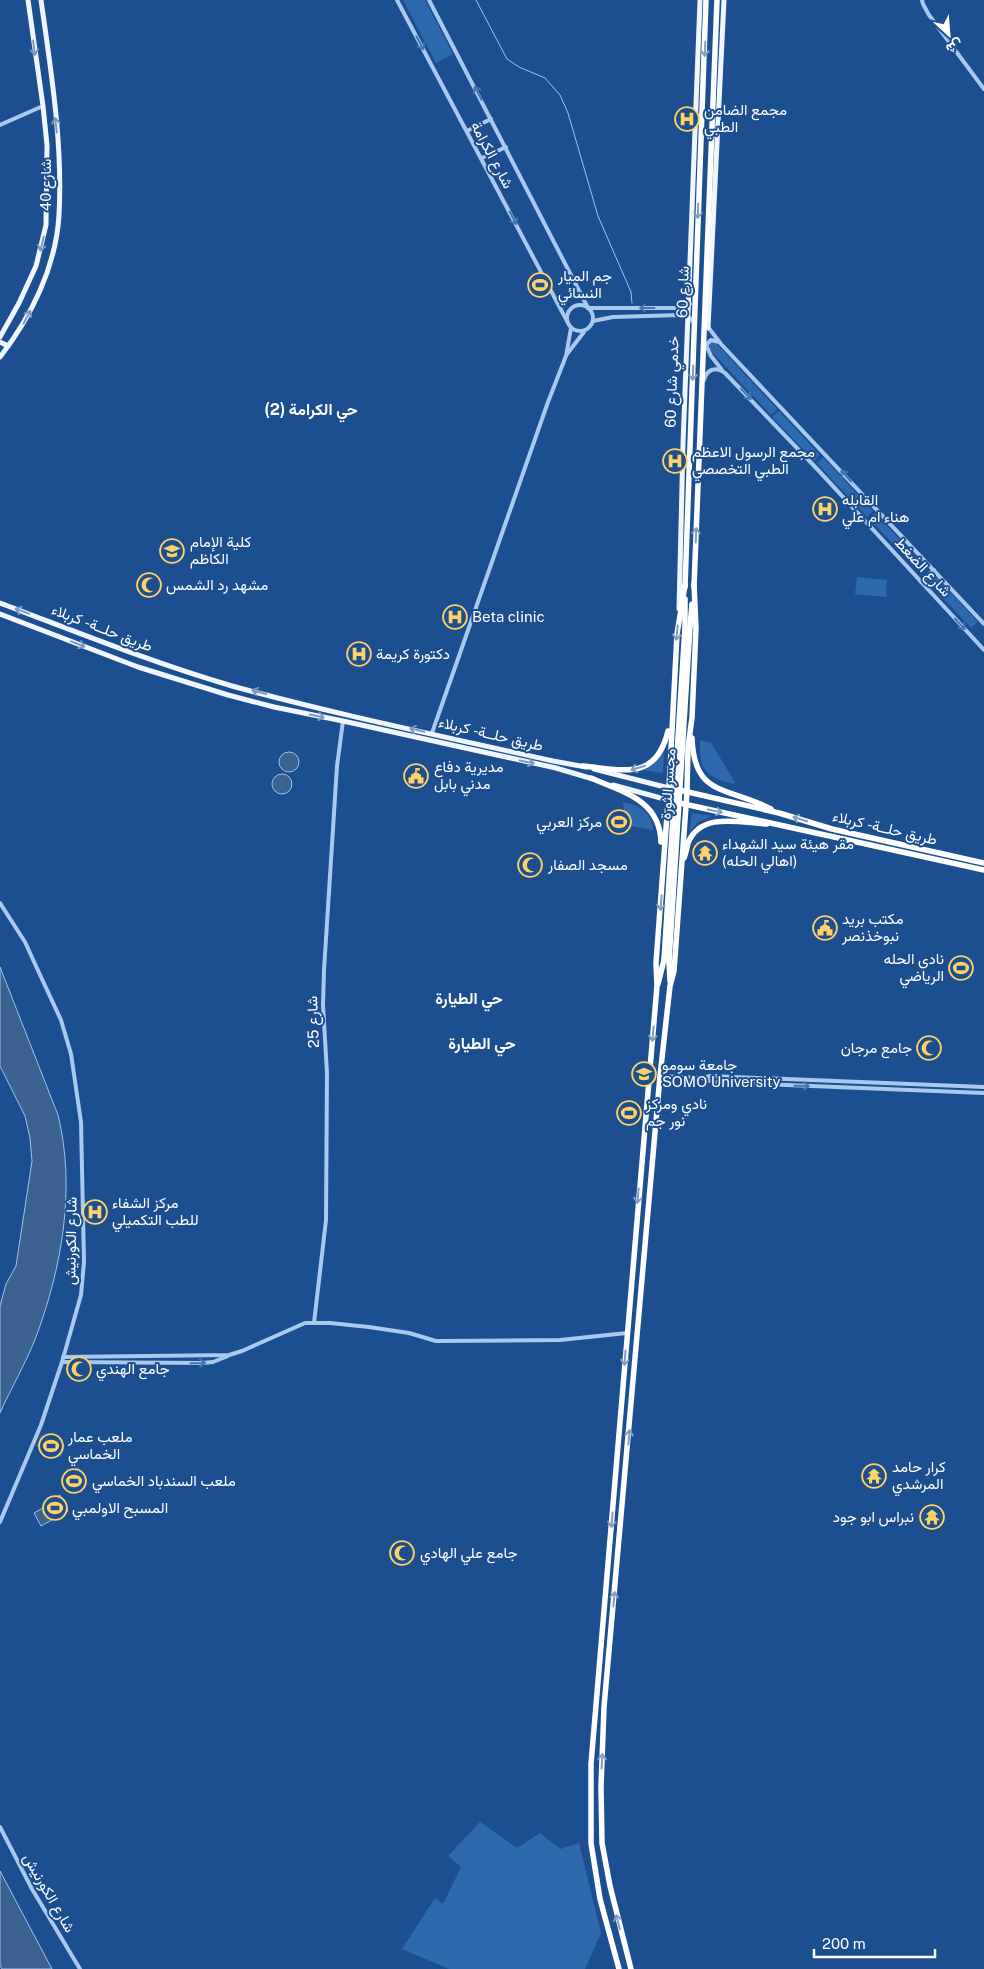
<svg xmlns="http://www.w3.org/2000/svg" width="984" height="1969" font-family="'Public Sans',Vazirmatn,sans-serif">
  <rect width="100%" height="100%" fill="#1b4f8f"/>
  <g fill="#2e69ad">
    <polygon points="403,0 425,0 453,54 436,63"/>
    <polygon points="711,342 715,342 777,409 771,415 708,348 708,345"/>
    <polygon points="779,411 820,455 814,461 772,417"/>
    <polygon points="823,457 873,511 867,517 817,463"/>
    <polygon points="875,513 927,569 922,574 869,519"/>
    <polygon points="935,575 978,622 971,628 928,582"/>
    <polygon points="857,577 887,580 886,597 855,594"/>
    <path d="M 700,740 L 711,743 L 735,782 L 733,784 C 705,776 699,770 700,740 Z"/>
    <polygon points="664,752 663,773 642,770 653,763"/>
    <path d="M 623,802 C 640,805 651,812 653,830 L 625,825 Z"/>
    <polygon points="692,813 712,816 698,822 689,832"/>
    <polygon points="41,1435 65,1445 61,1457 36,1446"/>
    <polygon points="79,1467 82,1492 69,1494 66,1469"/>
    <polygon points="480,1822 517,1848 540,1833 560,1849 579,1843 601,1933 585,1969 449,1969 402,1949 435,1898 443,1904 461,1867 448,1856"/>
  </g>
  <g fill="#3c6290" stroke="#9cc4f0">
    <circle cx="289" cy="762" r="10"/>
    <circle cx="282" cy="784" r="10"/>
    <path d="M 0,967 L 58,1115 C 76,1188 62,1267 36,1337 C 26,1363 11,1388 0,1413 L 0,1306 L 6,1284 L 16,1266 L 32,1161 L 30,1138 L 25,1116 L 0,1066 Z"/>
    <polygon points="60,1495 68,1511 41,1526 34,1513 50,1504 48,1501"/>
    <polygon points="0,1871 52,1969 2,1969 0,1965"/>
  </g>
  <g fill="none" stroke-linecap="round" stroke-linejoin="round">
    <polyline stroke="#9cc4f0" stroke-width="1" points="476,0 507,59 519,67 545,78 560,95 568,113 598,216 631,292 632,303"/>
    <g stroke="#a9c9ee" stroke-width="4">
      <polyline points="397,0 567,321"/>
      <polyline points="429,0 588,308"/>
      <polyline points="922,0 923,4 929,15 984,89"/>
      <polyline points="0,125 43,106"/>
      <polyline points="467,131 491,119"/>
      <polyline points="482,158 506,147"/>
      <circle cx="580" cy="318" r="13"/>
      <polyline points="588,308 678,308 690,304"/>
      <polyline points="593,321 613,317 681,315 690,318 694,323"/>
      <polyline points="708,327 721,344 984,624"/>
      <polyline points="719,342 711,340 706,345 711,356 722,370"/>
      <polyline points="567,354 584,332"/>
      <path d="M 704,380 C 707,369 716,366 725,373 L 819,471 L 984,650"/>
      <polyline points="921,582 934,570"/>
      <polyline points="432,733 548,402 566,356 571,328"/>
      <polyline points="0,903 25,942 41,977 61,1020 71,1054 81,1122 84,1262 81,1295 62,1362 41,1425 0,1522"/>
      <polyline points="660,1076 702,1078 713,1082 984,1093"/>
      <polyline points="702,1078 710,1076 984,1087"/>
      <polyline points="314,1323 326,1220 327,1073 323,1005 324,970 337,766 343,721"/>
      <polyline points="63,1357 229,1355 242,1351 305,1323 330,1323 369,1327 409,1333 436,1341 560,1340 627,1333"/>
      <polyline points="62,1362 202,1363 213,1362 228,1356"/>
      <polyline points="0,1827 32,1889 80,1969"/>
    </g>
    <g stroke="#f0f6ff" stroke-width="5">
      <polyline points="708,328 724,0"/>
      <polyline points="0,337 19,303 36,266 46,225 47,145 43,106 28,0"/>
      <polyline points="0,342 8,346"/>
      <path d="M 0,357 C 31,317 56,267 59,215 C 63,144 51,71 41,0"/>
      <path d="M 0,603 C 77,632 153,663 232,686 C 338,715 446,737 553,761 L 586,767"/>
      <polyline points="679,609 683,444 700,0"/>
      <polyline points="0,614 138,667 228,695 274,707 343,721 556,768 593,779"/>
      <polyline points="594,769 669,788"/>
      <polyline points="613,785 668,800"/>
    </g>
    <g stroke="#fff" stroke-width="5.5">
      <polyline points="685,587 706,0"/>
      <polyline points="694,587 717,0"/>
      <polyline points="685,627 685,599"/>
      <polyline points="690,627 692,604"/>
      <path d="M 692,738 C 694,798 728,786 771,809"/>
      <path d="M 583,766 C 624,770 656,781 668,731"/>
      <path d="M 591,778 C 623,792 660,800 661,842"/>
      <polyline points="675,789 779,813 832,829 984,863"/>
      <polyline points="675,802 984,870"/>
      <path d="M 684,858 C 686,853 687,848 688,843 C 701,811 741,823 767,824"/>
      <polyline points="669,961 670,981"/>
      <polyline points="658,984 664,960"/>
      <polyline points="619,1969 600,1899 591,1843 591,1764 657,986 656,963 669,788 677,634 685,585"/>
      <polyline points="631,1969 610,1886 602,1843 601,1787 604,1707 660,1076 670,986 674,971 687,792 688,747 692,718 696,628 694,584"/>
    </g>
    <g stroke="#fff" stroke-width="5.5">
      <polyline points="664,960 685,627"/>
      <polyline points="669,961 690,627"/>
    </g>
  </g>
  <defs><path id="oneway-shaft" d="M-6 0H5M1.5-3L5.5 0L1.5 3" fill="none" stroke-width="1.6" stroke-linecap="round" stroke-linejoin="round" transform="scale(1.25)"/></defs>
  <g stroke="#4674ac">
    <use href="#oneway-shaft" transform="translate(420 43) rotate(62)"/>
    <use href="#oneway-shaft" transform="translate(478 93) rotate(-118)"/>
    <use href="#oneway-shaft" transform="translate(513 218) rotate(63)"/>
    <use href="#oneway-shaft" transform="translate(647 308) rotate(180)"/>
    <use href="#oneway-shaft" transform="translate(746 394) rotate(46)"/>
    <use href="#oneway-shaft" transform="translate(846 476) rotate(-133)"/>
    <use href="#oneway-shaft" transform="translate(960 624) rotate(47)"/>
    <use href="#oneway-shaft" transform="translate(802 1086) rotate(1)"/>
    <use href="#oneway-shaft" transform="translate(198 1363) rotate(-1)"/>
  </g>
  <g stroke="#7b9ac1">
    <use href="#oneway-shaft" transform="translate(34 48) rotate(83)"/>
    <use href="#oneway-shaft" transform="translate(56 125) rotate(-96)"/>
    <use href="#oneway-shaft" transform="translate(42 244) rotate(104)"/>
    <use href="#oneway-shaft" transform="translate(27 317) rotate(-62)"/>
    <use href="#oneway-shaft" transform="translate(22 611) rotate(-160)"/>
    <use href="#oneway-shaft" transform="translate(78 644) rotate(21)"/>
    <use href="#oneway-shaft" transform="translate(259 692) rotate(-165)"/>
    <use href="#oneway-shaft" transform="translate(317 716) rotate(11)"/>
    <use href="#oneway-shaft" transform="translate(417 730) rotate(-167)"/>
    <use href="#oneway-shaft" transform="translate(527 762) rotate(12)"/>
  </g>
  <g stroke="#829ec1">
    <use href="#oneway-shaft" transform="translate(705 49) rotate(92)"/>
    <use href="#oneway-shaft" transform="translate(698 211) rotate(92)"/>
    <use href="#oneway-shaft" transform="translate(693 373) rotate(92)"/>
    <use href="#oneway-shaft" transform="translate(696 535) rotate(-88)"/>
    <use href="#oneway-shaft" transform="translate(677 633) rotate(96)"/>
    <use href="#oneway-shaft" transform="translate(638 768) rotate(163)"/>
    <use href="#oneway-shaft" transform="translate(715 811) rotate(12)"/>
    <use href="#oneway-shaft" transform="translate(800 819) rotate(-163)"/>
    <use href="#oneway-shaft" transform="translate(661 903) rotate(94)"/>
    <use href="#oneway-shaft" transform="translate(653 1034) rotate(95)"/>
    <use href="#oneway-shaft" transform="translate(638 1196) rotate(95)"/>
    <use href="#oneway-shaft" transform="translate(625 1358) rotate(94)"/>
    <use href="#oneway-shaft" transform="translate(629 1437) rotate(-85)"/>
    <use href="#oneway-shaft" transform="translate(612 1520) rotate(95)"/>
    <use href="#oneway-shaft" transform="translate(614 1599) rotate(-85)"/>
    <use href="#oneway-shaft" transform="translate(602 1761) rotate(-87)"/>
    <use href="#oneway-shaft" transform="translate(618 1922) rotate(-104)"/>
  </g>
  <defs>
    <g id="hospital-ring" transform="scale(1.25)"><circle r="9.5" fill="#1b4f8f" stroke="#ffd166" stroke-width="1.5"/><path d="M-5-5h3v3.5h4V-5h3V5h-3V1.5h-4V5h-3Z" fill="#ffd166"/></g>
    <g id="stadium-ring" transform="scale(1.25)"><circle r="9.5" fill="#1b4f8f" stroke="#ffd166" stroke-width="1.5"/><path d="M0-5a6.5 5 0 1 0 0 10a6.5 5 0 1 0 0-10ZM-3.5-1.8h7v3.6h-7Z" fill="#ffd166"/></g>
    <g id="university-ring" transform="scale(1.25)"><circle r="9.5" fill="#1b4f8f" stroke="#ffd166" stroke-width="1.5"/><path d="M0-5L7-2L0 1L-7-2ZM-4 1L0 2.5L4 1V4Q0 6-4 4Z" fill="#ffd166"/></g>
    <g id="mosque-ring" transform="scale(1.25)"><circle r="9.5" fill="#1b4f8f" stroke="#ffd166" stroke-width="1.5"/><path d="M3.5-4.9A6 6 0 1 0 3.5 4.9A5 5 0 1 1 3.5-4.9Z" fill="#ffd166"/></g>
    <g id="civic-ring" transform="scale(1.25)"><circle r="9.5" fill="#1b4f8f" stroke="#ffd166" stroke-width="1.5"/><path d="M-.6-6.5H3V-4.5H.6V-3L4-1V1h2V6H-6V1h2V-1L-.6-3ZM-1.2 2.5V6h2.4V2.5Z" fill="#ffd166"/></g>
    <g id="temple-ring" transform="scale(1.25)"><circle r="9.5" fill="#1b4f8f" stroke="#ffd166" stroke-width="1.5"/><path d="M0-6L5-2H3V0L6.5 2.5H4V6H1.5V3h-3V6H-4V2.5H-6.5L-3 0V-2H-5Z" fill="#ffd166"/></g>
  </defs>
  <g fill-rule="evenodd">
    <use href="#hospital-ring" x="687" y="119"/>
    <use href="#stadium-ring" x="540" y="285"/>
    <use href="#hospital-ring" x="675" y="461"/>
    <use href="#hospital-ring" x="825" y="509"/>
    <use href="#university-ring" x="172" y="551"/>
    <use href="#mosque-ring" x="149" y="585"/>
    <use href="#hospital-ring" x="455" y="617"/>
    <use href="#hospital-ring" x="359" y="654"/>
    <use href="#civic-ring" x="416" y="776"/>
    <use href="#stadium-ring" x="619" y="822"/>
    <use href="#temple-ring" x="705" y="853"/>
    <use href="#mosque-ring" x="530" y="865"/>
    <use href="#civic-ring" x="825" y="928"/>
    <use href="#stadium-ring" x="961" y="968"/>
    <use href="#mosque-ring" x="929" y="1048"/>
    <use href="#university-ring" x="644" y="1074"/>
    <use href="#stadium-ring" x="629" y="1113"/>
    <use href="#hospital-ring" x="95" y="1212"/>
    <use href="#mosque-ring" x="79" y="1369"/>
    <use href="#stadium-ring" x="51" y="1446"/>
    <use href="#temple-ring" x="874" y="1476"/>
    <use href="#stadium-ring" x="74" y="1481"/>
    <use href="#stadium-ring" x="55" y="1508"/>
    <use href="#temple-ring" x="932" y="1517"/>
    <use href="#mosque-ring" x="402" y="1553"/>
  </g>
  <g text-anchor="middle" stroke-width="4" stroke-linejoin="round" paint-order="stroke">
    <g font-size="15" fill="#fff" stroke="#1b4f8f" text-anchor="start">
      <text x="704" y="115">مجمع الضامن<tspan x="704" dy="17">الطبي</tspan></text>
      <text x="558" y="281">جم الميار<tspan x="558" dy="17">النسائي</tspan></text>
      <text x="692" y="457">مجمع الرسول الاعظم<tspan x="692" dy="17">الطبي التخصصي</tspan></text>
      <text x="842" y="505">القابله<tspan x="842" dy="17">هناء ام علي</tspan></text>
      <text x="190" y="547">كلية الإمام<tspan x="190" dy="17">الكاظم</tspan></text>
      <text x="166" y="590">مشهد رد الشمس</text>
      <text x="472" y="622">Beta clinic</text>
      <text x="376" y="659">دكتورة كريمة</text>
      <text x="434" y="772">مديرية دفاع<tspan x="434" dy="17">مدني بابل</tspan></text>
      <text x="602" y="827" text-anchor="end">مركز العربي</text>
      <text x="722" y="849">مقر هيئة سيد الشهداء<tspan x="722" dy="17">(اهالي الحله)</tspan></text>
      <text x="548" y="870">مسجد الصفار</text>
      <text x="842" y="924">مكتب بريد<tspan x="842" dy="17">نبوخذنصر</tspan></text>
      <text x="944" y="964" text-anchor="end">نادي الحله<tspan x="944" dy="17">الرياضي</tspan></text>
      <text x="912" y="1053" text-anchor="end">جامع مرجان</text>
      <text x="662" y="1070">جامعة سومو<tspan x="662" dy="17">SOMO University</tspan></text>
      <text x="646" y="1109">نادي ومركز<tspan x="646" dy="17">نور جم</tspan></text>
      <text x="112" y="1208">مركز الشفاء<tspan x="112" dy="17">للطب التكميلي</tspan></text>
      <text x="96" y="1374">جامع الهندي</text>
      <text x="68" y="1442">ملعب عمار<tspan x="68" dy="17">الخماسي</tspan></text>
      <text x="892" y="1472">كرار حامد<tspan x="892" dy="17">المرشدي</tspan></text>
      <text x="92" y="1486">ملعب السندباد الخماسي</text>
      <text x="72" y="1513">المسبح الاولمبي</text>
      <text x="914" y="1522" text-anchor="end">نبراس ابو جود</text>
      <text x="420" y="1558">جامع علي الهادي</text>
    </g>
    <g font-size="15" fill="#fff" stroke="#1b4f8f">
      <text transform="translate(492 155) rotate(62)" y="5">شارع الكرامة</text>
      <text transform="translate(46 185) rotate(-90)" y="5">شارع 40</text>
      <text transform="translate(683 292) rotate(-88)" y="5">شارع 60</text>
      <text transform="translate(672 382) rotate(-88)" y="5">خدمي شارع 60</text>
      <text transform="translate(923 567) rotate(47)" y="5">شارع الضغط</text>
      <text transform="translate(102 628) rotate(21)" y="5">طريق حلــة - كربلاء</text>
      <text transform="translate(491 734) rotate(13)" y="5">طريق حلــة - كربلاء</text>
      <text transform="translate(668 784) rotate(-86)" y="5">مجسر الثورة</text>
      <text transform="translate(885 828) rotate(13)" y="5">طريق حلــة - كربلاء</text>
      <text transform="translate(313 1022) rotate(-92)" y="5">شارع 25</text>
      <text transform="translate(71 1241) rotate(-89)" y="5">شارع الكورنيش</text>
      <text transform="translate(49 1893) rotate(60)" y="5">شارع الكورنيش</text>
    </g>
    <g font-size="16" font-weight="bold" fill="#fff" stroke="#1b4f8f">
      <text x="311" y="415">حي الكرامة (2)</text>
      <text x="469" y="1004">حي الطيارة</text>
      <text x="482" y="1049">حي الطيارة</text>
    </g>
  </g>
  <g transform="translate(949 35) rotate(154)" stroke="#1b4f8f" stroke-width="4" paint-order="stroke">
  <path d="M0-4L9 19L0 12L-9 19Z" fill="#ffffff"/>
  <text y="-8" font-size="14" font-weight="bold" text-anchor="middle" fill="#ffffff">ش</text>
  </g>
  <path d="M814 1949v8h121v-8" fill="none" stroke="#ffffff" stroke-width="2.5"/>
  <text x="822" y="1949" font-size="15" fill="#ffffff" stroke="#1b4f8f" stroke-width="4" paint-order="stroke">200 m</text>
</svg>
